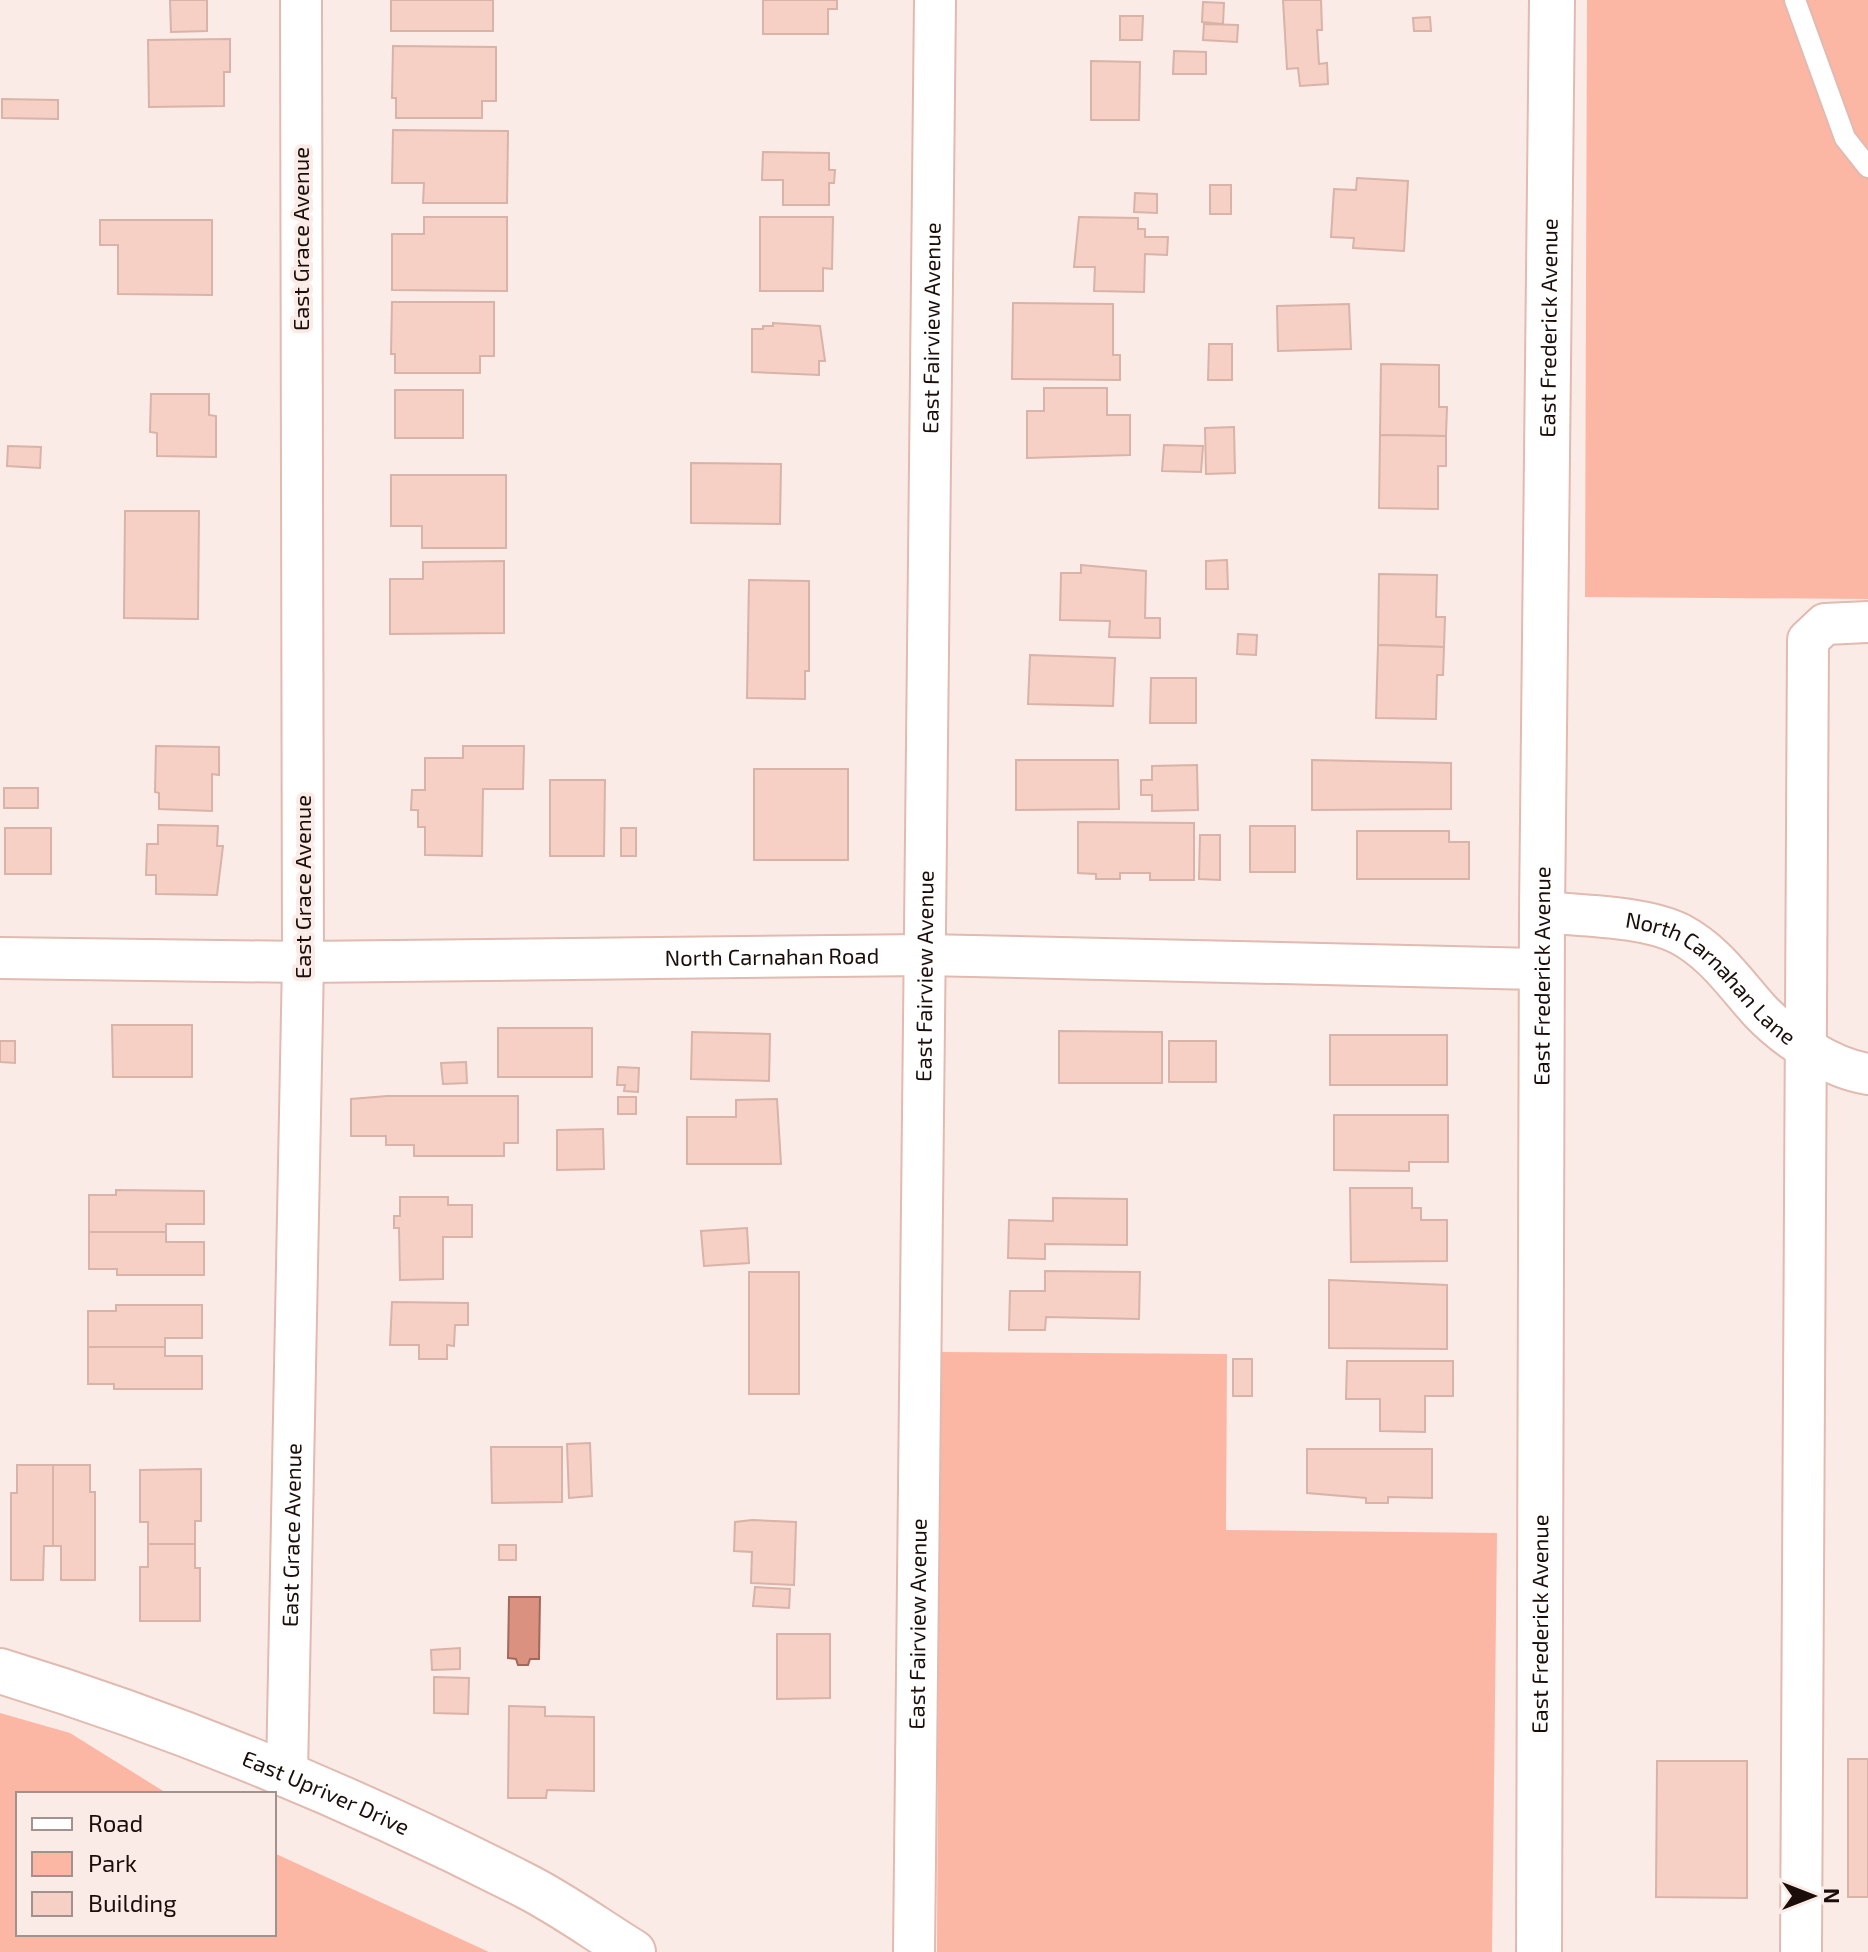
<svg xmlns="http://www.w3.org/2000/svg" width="1868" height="1952" font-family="'Exo 2',sans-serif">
  <rect width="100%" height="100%" fill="#fbebe7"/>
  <g fill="#fcb6a4">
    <polygon points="1587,0 1868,0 1868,599 1585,597"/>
    <polygon points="940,1352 1227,1354 1226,1530 1497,1533 1492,1952 937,1952"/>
    <polygon points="0,1713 70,1733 168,1794 18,1794 18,1934 274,1934 274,1853 489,1952 0,1952"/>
  </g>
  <polygon fill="#db917f" stroke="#a1695c" stroke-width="2" points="509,1597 540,1597 539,1659 530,1659 528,1665 518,1665 516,1659 508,1658"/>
  <g fill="#f7d0c5" stroke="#d9b2a8" stroke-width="2">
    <polygon points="170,0 207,0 207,31 171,32"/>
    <rect x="391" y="0" width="102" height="31"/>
    <polygon points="763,0 837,0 837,9 828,9 828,34 763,34"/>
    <polygon points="1283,0 1321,0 1322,30 1317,30 1319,64 1327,63 1328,84 1300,86 1298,68 1287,69"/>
    <polygon points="1203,2 1224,3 1223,24 1202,22"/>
    <polygon points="1120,16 1143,16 1142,40 1120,40"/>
    <polygon points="1430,17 1431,31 1414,31 1413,18"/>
    <polygon points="1204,24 1238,25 1237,42 1203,40"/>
    <polygon points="230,39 230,72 224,72 224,106 149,107 148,40"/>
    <polygon points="393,46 496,47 496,101 482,101 482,118 396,118 396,98 392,98"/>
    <polygon points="1174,51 1206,52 1206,74 1173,74"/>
    <polygon points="1091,61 1140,62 1139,120 1091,120"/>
    <polygon points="2,99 58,100 58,119 2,118"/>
    <polygon points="393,130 508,131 507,203 423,203 424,183 392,183"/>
    <polygon points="763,152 829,153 829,170 835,170 834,183 829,183 829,205 783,205 783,180 762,180"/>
    <polygon points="1357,178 1408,181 1404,251 1353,248 1354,238 1331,237 1334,189 1356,190"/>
    <rect x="1210" y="185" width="21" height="29"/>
    <polygon points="1135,193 1157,194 1157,213 1134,212"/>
    <polygon points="424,217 507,217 507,291 392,290 392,234 424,234"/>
    <polygon points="760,217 833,217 832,269 823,268 823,291 760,291"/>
    <polygon points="1079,217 1138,218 1138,229 1145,229 1145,237 1168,237 1167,255 1145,254 1144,292 1094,291 1095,267 1074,267"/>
    <polygon points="100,220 212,220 212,295 118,294 118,245 100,245"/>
    <polygon points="392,302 494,302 494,356 480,356 480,373 395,373 395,354 391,354"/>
    <polygon points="1013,303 1113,304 1113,355 1120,355 1120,380 1012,379"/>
    <polygon points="1349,304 1351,349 1278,351 1277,306"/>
    <polygon points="773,323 820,326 825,361 819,361 819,375 752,372 752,329 763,329 763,326 773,326"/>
    <polygon points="1209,344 1232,344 1232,380 1208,380"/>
    <polygon points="1381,364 1439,365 1439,407 1447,407 1446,436 1380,435"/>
    <polygon points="1044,388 1107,388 1107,415 1130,415 1130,455 1027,458 1027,411 1044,411"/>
    <rect x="395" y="390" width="68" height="48"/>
    <polygon points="151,394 209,394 209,415 216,416 216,457 157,456 157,433 150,432"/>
    <polygon points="1234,427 1235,473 1206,474 1205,428"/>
    <polygon points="1380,435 1446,436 1446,466 1438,466 1438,509 1379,508"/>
    <polygon points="1164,445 1203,446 1201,472 1162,471"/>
    <polygon points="8,446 41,447 40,468 7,466"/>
    <polygon points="691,463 781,464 780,524 691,523"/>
    <polygon points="391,475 506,475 506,548 422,548 422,526 391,526"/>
    <polygon points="125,511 199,511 198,619 124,618"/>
    <polygon points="1227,560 1228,589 1206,589 1206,561"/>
    <polygon points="504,561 504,633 390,634 390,579 423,579 423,562"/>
    <polygon points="1081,565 1146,571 1145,618 1160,618 1160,638 1109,637 1110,621 1060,620 1061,573 1081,573"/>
    <polygon points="1379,574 1437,575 1436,617 1445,617 1444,647 1378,645"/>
    <polygon points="749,580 809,581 809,671 805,671 805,699 747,698"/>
    <polygon points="1238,634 1257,635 1256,655 1237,654"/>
    <polygon points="1378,645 1444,647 1443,675 1437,675 1436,719 1376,718"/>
    <polygon points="1030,655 1115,658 1113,706 1028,704"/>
    <polygon points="1151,678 1196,678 1196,723 1150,723"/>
    <polygon points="156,746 219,747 219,775 212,774 212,811 159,809 159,793 155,792"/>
    <polygon points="463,746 524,746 523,789 483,789 482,856 425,855 425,827 418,827 418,810 411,810 412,790 425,790 425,758 463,758"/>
    <polygon points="1016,760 1118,760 1119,809 1016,810"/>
    <polygon points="1312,760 1451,763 1451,809 1312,810"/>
    <polygon points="1197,765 1198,810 1152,811 1152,795 1141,795 1141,780 1152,780 1152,766"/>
    <rect x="754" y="769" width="94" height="91"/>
    <polygon points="550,780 605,780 604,856 550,856"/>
    <rect x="4" y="788" width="34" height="20"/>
    <polygon points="1078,822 1194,823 1194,880 1150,880 1150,873 1120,873 1120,879 1096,879 1096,874 1078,873"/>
    <polygon points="158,825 218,826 217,846 223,846 217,895 156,894 156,875 146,875 147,844 158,844"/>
    <rect x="1250" y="826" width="45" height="46"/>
    <rect x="5" y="828" width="46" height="46"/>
    <rect x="621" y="828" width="15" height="28"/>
    <polygon points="1357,831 1449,831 1449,842 1469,842 1469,879 1357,879"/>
    <polygon points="1200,835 1220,835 1220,880 1199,879"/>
    <polygon points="112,1025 192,1025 192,1077 113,1077"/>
    <rect x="498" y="1028" width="94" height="49"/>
    <polygon points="1059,1031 1162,1032 1162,1083 1059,1083"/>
    <polygon points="692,1032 770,1034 769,1081 691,1079"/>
    <rect x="1330" y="1035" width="117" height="50"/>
    <polygon points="0,1041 15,1041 15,1063 0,1062"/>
    <rect x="1169" y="1041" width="47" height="41"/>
    <polygon points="466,1062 467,1083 443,1084 441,1063"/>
    <polygon points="618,1067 639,1068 638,1092 624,1091 625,1085 617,1085"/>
    <polygon points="387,1096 518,1096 518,1143 504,1143 504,1156 414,1156 414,1145 386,1145 386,1136 351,1136 351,1099"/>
    <rect x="618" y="1097" width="18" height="17"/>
    <polygon points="777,1099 781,1164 687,1164 687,1117 736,1117 736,1100"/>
    <polygon points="1334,1115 1448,1115 1448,1162 1409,1162 1409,1171 1334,1170"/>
    <polygon points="603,1129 604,1169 557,1170 557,1130"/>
    <polygon points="1350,1188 1412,1188 1412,1208 1421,1208 1421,1220 1447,1220 1447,1261 1351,1262"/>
    <polygon points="116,1190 204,1191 204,1224 166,1224 166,1232 89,1232 89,1195 116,1195"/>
    <polygon points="400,1197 448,1197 448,1205 472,1205 472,1237 443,1237 443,1279 400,1280 399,1228 394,1228 394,1216 400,1216"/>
    <polygon points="1053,1198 1127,1199 1127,1245 1045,1244 1045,1259 1008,1258 1009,1220 1053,1221"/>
    <polygon points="747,1228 749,1263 704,1266 701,1231"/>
    <polygon points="89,1232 166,1232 166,1242 204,1242 204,1275 117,1275 117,1269 89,1269"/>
    <polygon points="1045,1271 1140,1272 1139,1319 1046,1317 1045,1330 1009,1330 1010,1291 1045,1291"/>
    <rect x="749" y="1272" width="50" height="122"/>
    <polygon points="1329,1280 1447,1285 1447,1349 1329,1348"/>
    <polygon points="392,1302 468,1303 468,1325 455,1325 454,1346 447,1345 447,1359 419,1359 419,1345 390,1345"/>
    <polygon points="116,1305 202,1305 202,1338 165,1338 165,1347 88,1347 88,1311 116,1311"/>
    <polygon points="88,1347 165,1347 165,1356 202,1356 202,1389 114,1389 114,1384 88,1384"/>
    <rect x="1233" y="1359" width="19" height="37"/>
    <polygon points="1347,1361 1453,1361 1453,1396 1425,1396 1425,1432 1380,1431 1380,1399 1346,1399"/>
    <polygon points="590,1443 592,1496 569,1498 567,1444"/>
    <polygon points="491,1447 562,1447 562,1502 492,1503"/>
    <polygon points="1307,1449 1432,1449 1432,1498 1388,1497 1388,1503 1366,1503 1366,1498 1307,1493"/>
    <polygon points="17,1465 53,1465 53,1546 44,1546 43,1580 11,1580 11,1493 17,1493"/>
    <polygon points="53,1465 90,1465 90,1492 95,1492 95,1580 61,1580 61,1546 53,1546"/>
    <polygon points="201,1469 201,1521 195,1521 195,1544 148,1544 148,1522 140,1522 140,1470"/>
    <polygon points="752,1520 796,1522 794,1585 751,1583 752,1552 734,1551 735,1522"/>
    <polygon points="148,1544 195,1544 195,1568 200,1568 200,1621 140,1621 140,1567 148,1567"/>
    <rect x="499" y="1545" width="17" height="15"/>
    <polygon points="755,1587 790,1589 789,1608 753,1606"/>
    <polygon points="777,1634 830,1634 830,1698 777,1699"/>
    <polygon points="460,1648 460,1669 432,1670 431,1650"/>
    <polygon points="434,1677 469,1678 468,1714 434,1713"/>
    <polygon points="509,1706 545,1707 545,1716 594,1717 594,1791 547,1790 546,1798 508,1798"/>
    <rect x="1848" y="1759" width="20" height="138"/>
    <polygon points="1657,1761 1747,1761 1747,1898 1656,1897"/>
  </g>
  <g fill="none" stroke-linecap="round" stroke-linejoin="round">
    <g stroke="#e1bab0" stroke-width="24">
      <polyline id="service" points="1795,0 1845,138 1868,167"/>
    </g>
    <g stroke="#e1bab0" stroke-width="44">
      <g id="minor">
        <path id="s1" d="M 1542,912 C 1582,916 1644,916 1680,934 C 1714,952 1734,982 1759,1010 C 1785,1038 1830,1068 1868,1074"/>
        <path id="s2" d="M 0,958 L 303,962 L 925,955 L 1542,969"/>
        <path id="s3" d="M 287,1773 L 303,962 L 301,0"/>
        <path id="s4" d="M 914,1952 L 935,0"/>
        <polyline points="1801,1952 1808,640 1825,624 1868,622"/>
      </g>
    </g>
    <g stroke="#e1bab0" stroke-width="48">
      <g id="tertiary">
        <path id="s5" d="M 0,1671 C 181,1726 355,1799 524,1885 C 562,1904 597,1930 633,1952"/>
      </g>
    </g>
    <g stroke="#e1bab0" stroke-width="48">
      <g id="secondary">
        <path id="s6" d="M 1539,1952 L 1542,912 L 1552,0"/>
      </g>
    </g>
    <use href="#service" stroke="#fff" stroke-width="20"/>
    <use href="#minor" stroke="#fff" stroke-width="40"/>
    <use href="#tertiary" stroke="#fff" stroke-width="44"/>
    <use href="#secondary" stroke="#fff" stroke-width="44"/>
  </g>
  <g text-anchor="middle" stroke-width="8" stroke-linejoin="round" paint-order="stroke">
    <g font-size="22" fill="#1a0d0a" stroke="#fbebe7">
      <text transform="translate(301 239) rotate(-90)" y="8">East Grace Avenue</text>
      <text dy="8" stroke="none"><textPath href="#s4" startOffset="1624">East Fairview Avenue</textPath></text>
      <text dy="8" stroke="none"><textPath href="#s6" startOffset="1624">East Frederick Avenue</textPath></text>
      <text transform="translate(303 887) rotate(-90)" y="8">East Grace Avenue</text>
      <text dy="8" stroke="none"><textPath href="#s2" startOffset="772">North Carnahan Road</textPath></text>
      <text dy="8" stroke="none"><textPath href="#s4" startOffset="976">East Fairview Avenue</textPath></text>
      <text dy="8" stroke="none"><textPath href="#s6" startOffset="976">East Frederick Avenue</textPath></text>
      <text dy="8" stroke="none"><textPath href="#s1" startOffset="190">North Carnahan Lane</textPath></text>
      <text dy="8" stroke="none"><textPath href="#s3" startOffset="238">East Grace Avenue</textPath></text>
      <text dy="8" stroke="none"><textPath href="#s4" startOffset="328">East Fairview Avenue</textPath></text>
      <text dy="8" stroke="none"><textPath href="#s6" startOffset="328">East Frederick Avenue</textPath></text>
      <text dy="8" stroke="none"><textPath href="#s5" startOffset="348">East Upriver Drive</textPath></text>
    </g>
  </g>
  <rect x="16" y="1792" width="260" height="144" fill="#fbebe7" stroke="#a1928f" stroke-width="2"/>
  <rect x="32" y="1818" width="40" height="12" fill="#ffffff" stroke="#a1928f" stroke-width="2"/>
  <text x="88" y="1832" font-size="24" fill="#1a0d0a">Road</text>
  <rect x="32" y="1852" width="40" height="24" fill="#fcb6a4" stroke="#a1928f" stroke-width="2"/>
  <text x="88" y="1872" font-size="24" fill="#1a0d0a">Park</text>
  <rect x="32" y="1892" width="40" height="24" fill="#f7d0c5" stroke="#a1928f" stroke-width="2"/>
  <text x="88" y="1912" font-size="24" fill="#1a0d0a">Building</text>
  <g transform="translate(1812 1896) rotate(90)" stroke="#fbebe7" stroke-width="6" paint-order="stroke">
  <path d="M0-6L14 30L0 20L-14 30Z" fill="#1a0d0a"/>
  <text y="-12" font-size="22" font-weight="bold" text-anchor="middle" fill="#1a0d0a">N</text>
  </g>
</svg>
